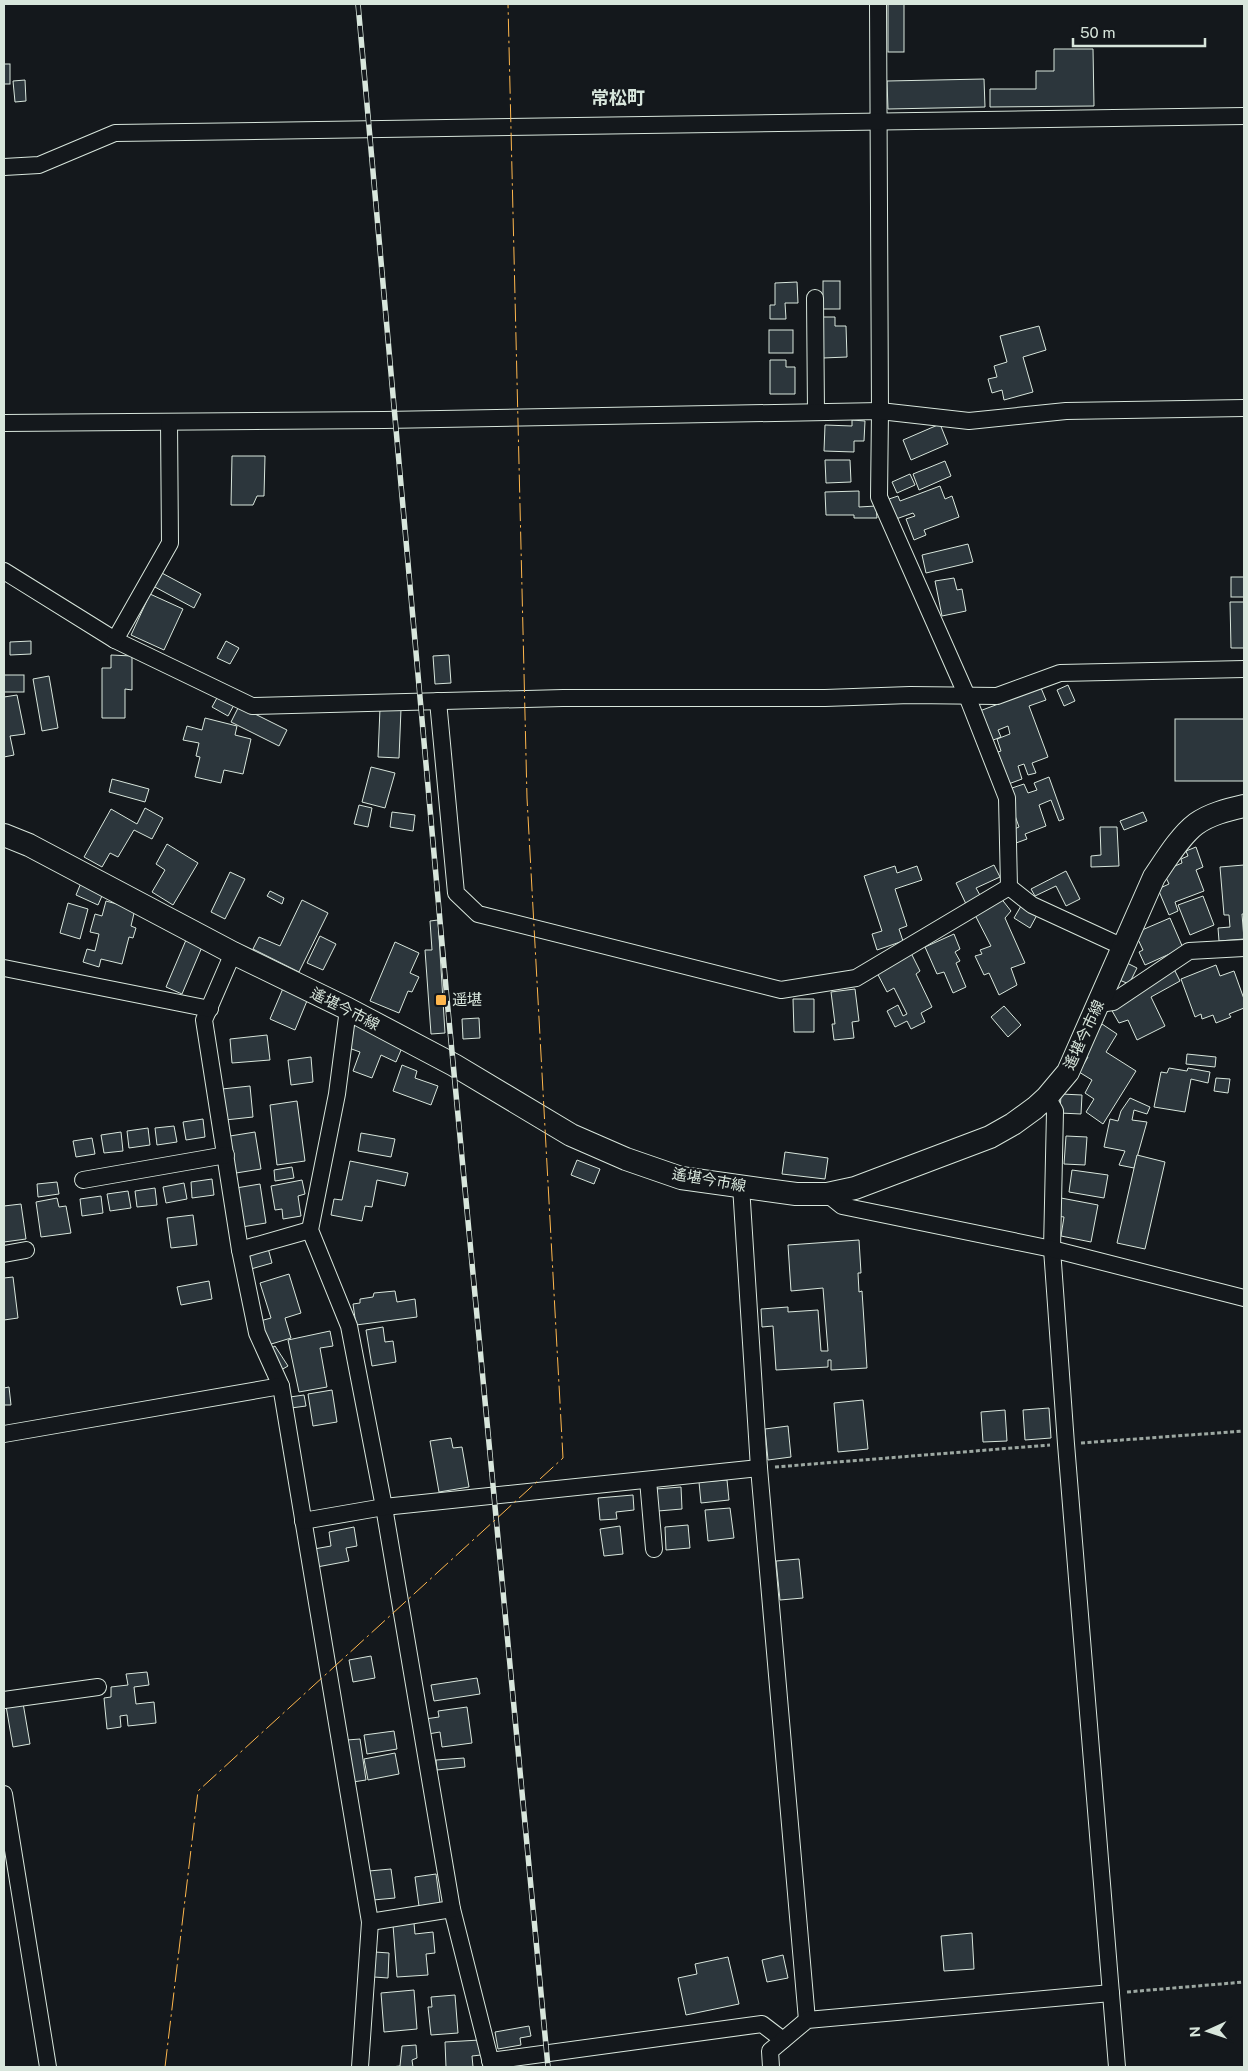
<svg xmlns="http://www.w3.org/2000/svg" width="1248" height="2071" font-family="'Public Sans','Noto Sans JP',sans-serif">
  <rect width="100%" height="100%" fill="#14181c"/>
  <g fill="#2c363c" stroke="#d8e6dc">
    <rect x="888" y="4" width="16" height="48"/>
    <polygon points="1054,49 1093,49 1094,106 990,107 990,89 1036,89 1036,71 1054,71"/>
    <rect x="4" y="64" width="6" height="20"/>
    <polygon points="984,79 985,107 888,109 887,81"/>
    <polygon points="25,80 26,101 15,102 13,81"/>
    <rect x="823" y="281" width="17" height="28"/>
    <polygon points="797,282 798,303 785,303 786,319 770,319 770,305 775,305 775,283"/>
    <polygon points="822,317 835,317 835,326 846,326 847,357 823,358"/>
    <polygon points="1039,326 1046,350 1023,357 1033,392 1004,400 1002,390 992,393 988,379 997,377 994,366 1007,362 1000,336"/>
    <rect x="769" y="330" width="24" height="23"/>
    <polygon points="770,360 786,360 786,367 795,367 795,394 770,394"/>
    <polygon points="852,420 865,421 864,441 854,441 854,452 824,451 825,425 852,426"/>
    <polygon points="940,424 948,444 911,460 903,440"/>
    <polygon points="232,456 265,456 264,496 257,496 253,505 231,505"/>
    <polygon points="825,460 850,460 851,482 826,483"/>
    <polygon points="945,461 951,476 919,490 913,474"/>
    <polygon points="910,474 915,485 897,493 892,482"/>
    <polygon points="940,486 945,499 952,496 959,517 924,530 926,535 914,540 906,519 915,516 913,513 896,519 889,499 898,496 900,501"/>
    <polygon points="859,491 859,507 876,506 877,518 854,518 854,515 826,515 825,492"/>
    <polygon points="968,544 973,562 926,573 922,555"/>
    <polygon points="160,572 201,594 194,608 153,586"/>
    <rect x="1231" y="577" width="13" height="20"/>
    <polygon points="954,578 957,590 962,589 966,611 942,616 935,581"/>
    <polygon points="150,594 183,609 164,650 131,635"/>
    <polygon points="1230,602 1244,602 1244,648 1231,648"/>
    <polygon points="31,641 31,654 10,655 10,642"/>
    <polygon points="226,641 239,648 230,664 217,658"/>
    <polygon points="111,655 132,656 132,690 125,689 125,718 102,718 102,668 111,668"/>
    <polygon points="449,655 451,683 435,684 433,656"/>
    <rect x="4" y="675" width="20" height="17"/>
    <polygon points="49,676 58,728 42,731 33,679"/>
    <polygon points="1068,685 1075,701 1064,706 1057,690"/>
    <polygon points="1041,688 1046,700 1029,706 1048,757 1032,763 1036,773 1028,775 1024,764 1018,766 1022,779 1003,786 992,754 1001,751 997,739 1010,734 1008,726 998,730 1001,737 988,742 977,712"/>
    <polygon points="17,695 25,734 10,736 14,755 4,757 4,697"/>
    <polygon points="218,696 234,705 228,716 212,707"/>
    <polygon points="239,706 287,730 279,746 231,722"/>
    <polygon points="380,708 401,709 399,758 378,757"/>
    <polygon points="205,718 237,726 235,735 251,739 243,774 224,770 221,783 195,777 200,757 196,756 199,743 183,740 187,726 202,730"/>
    <rect x="1175" y="719" width="69" height="62"/>
    <polygon points="371,767 395,773 385,808 362,802"/>
    <polygon points="1049,777 1064,819 1059,821 1051,800 1039,805 1046,826 1025,834 1027,839 1016,843 1012,830 1019,827 1006,790 1024,784 1028,793 1037,790 1034,783"/>
    <polygon points="112,779 149,789 145,802 109,792"/>
    <polygon points="359,805 372,808 368,827 354,824"/>
    <polygon points="145,808 163,818 152,839 134,830 118,857 110,853 102,867 84,857 111,809 137,824"/>
    <polygon points="392,812 415,815 413,831 390,827"/>
    <polygon points="1143,812 1147,821 1124,830 1120,821"/>
    <polygon points="1100,827 1117,827 1119,866 1091,867 1091,856 1101,855"/>
    <polygon points="167,844 198,863 173,905 152,892 165,870 156,864"/>
    <polygon points="1196,847 1203,867 1196,870 1204,891 1175,902 1178,911 1169,915 1158,889 1169,884 1163,871 1182,863 1181,859 1188,856 1186,851"/>
    <polygon points="994,865 1000,877 976,888 981,897 966,904 956,883"/>
    <polygon points="1244,865 1244,914 1242,914 1244,939 1219,941 1218,928 1230,927 1229,915 1224,915 1220,867"/>
    <polygon points="895,866 897,873 917,866 922,880 895,889 907,926 899,929 903,941 877,950 872,934 882,931 864,876"/>
    <polygon points="1066,871 1080,899 1066,906 1056,886 1035,896 1031,889"/>
    <polygon points="230,872 245,879 225,919 211,912"/>
    <polygon points="83,878 105,889 98,905 76,895"/>
    <polygon points="270,891 284,898 282,904 267,896"/>
    <polygon points="1203,896 1214,925 1190,935 1178,905"/>
    <polygon points="1000,897 1011,911 1005,918 1025,963 1011,968 1017,985 999,995 989,973 984,975 975,956 982,954 980,950 991,946 974,913"/>
    <polygon points="302,900 328,913 299,972 253,949 259,937 280,946"/>
    <polygon points="106,901 135,909 131,926 136,928 133,938 129,937 122,964 101,959 99,967 83,962 87,949 95,951 99,934 90,932 95,914 102,916"/>
    <polygon points="68,903 88,909 80,939 60,933"/>
    <polygon points="1021,906 1037,915 1030,928 1014,918"/>
    <polygon points="1170,918 1183,948 1145,965 1139,952 1143,950 1135,933"/>
    <polygon points="438,920 445,1033 431,1034 425,950 432,950 430,921"/>
    <polygon points="954,934 960,949 955,952 960,961 956,963 966,987 953,993 944,972 937,974 925,947"/>
    <polygon points="320,936 336,944 323,970 307,963"/>
    <polygon points="186,940 202,947 182,994 166,987"/>
    <polygon points="395,942 419,953 410,973 419,977 412,992 408,991 399,1013 370,1001"/>
    <polygon points="911,953 920,971 916,974 932,1007 921,1013 925,1022 911,1029 907,1021 895,1027 887,1011 898,1005 903,1016 907,1014 894,988 887,992 876,971"/>
    <polygon points="1125,962 1137,968 1129,984 1117,979"/>
    <polygon points="1216,965 1220,976 1234,971 1244,999 1244,1008 1229,1014 1231,1017 1216,1023 1213,1015 1202,1019 1201,1014 1195,1017 1181,979"/>
    <polygon points="1173,967 1180,981 1151,997 1165,1026 1137,1040 1128,1020 1119,1023 1111,1009"/>
    <polygon points="284,986 309,996 295,1030 270,1019"/>
    <polygon points="855,989 859,1021 852,1022 854,1038 834,1040 832,1024 835,1024 831,992"/>
    <polygon points="793,999 814,999 814,1032 794,1032"/>
    <polygon points="1004,1006 1021,1025 1008,1037 991,1017"/>
    <polygon points="479,1018 480,1038 463,1039 462,1019"/>
    <polygon points="355,1024 404,1043 396,1062 381,1055 372,1078 353,1071 360,1052 346,1047"/>
    <polygon points="1102,1024 1117,1034 1106,1052 1136,1071 1103,1124 1086,1112 1094,1099 1085,1093 1092,1080 1079,1072 1088,1057 1083,1054"/>
    <polygon points="267,1035 270,1060 232,1063 230,1039"/>
    <polygon points="1187,1054 1216,1057 1215,1067 1186,1064"/>
    <polygon points="311,1057 313,1082 291,1085 288,1060"/>
    <polygon points="402,1065 417,1071 415,1078 438,1086 431,1105 393,1091"/>
    <polygon points="1169,1068 1187,1071 1188,1068 1210,1072 1208,1083 1191,1079 1185,1112 1154,1107 1161,1072 1167,1073"/>
    <polygon points="1216,1078 1230,1079 1228,1093 1214,1091"/>
    <polygon points="250,1086 253,1117 225,1120 222,1089"/>
    <polygon points="1061,1094 1082,1095 1081,1114 1060,1113"/>
    <polygon points="1130,1098 1150,1107 1147,1114 1134,1110 1132,1120 1147,1122 1134,1168 1119,1165 1125,1151 1104,1147 1110,1119 1118,1121 1121,1111"/>
    <polygon points="297,1101 305,1161 277,1165 270,1105"/>
    <polygon points="203,1119 205,1137 186,1140 183,1122"/>
    <polygon points="174,1126 177,1142 157,1145 155,1128"/>
    <polygon points="148,1128 150,1145 129,1148 127,1131"/>
    <polygon points="121,1132 123,1151 104,1153 101,1135"/>
    <polygon points="255,1132 261,1169 236,1173 230,1136"/>
    <polygon points="361,1133 395,1139 391,1157 358,1151"/>
    <polygon points="1066,1136 1087,1137 1085,1165 1064,1164"/>
    <polygon points="92,1138 95,1154 76,1157 73,1141"/>
    <polygon points="785,1152 828,1158 825,1179 782,1174"/>
    <polygon points="1137,1155 1165,1162 1145,1249 1117,1243"/>
    <polygon points="577,1160 600,1169 594,1184 571,1175"/>
    <polygon points="350,1161 408,1173 405,1186 377,1180 372,1207 365,1206 362,1221 331,1215 334,1199 342,1200"/>
    <polygon points="292,1167 294,1178 275,1181 274,1170"/>
    <polygon points="1072,1170 1108,1175 1104,1198 1069,1192"/>
    <polygon points="212,1179 214,1195 192,1198 191,1182"/>
    <polygon points="302,1180 305,1194 298,1196 301,1216 283,1219 282,1209 275,1210 271,1186"/>
    <polygon points="57,1182 59,1194 38,1197 37,1184"/>
    <polygon points="184,1183 187,1199 166,1203 163,1187"/>
    <polygon points="260,1184 266,1223 242,1227 236,1188"/>
    <polygon points="155,1188 157,1205 137,1207 135,1191"/>
    <polygon points="128,1191 131,1208 110,1211 107,1194"/>
    <polygon points="101,1196 103,1213 82,1216 80,1199"/>
    <polygon points="57,1198 59,1207 66,1206 71,1233 41,1237 36,1202"/>
    <polygon points="1061,1198 1098,1205 1091,1242 1061,1236 1064,1217 1057,1216"/>
    <polygon points="21,1204 26,1239 4,1242 4,1206"/>
    <polygon points="193,1215 197,1245 171,1248 167,1218"/>
    <polygon points="859,1240 861,1273 858,1273 859,1292 862,1291 867,1368 831,1370 831,1360 828,1360 828,1367 776,1370 773,1326 762,1327 761,1309 788,1307 788,1312 818,1310 821,1351 828,1351 823,1288 791,1291 788,1245"/>
    <polygon points="268,1248 272,1263 251,1269 247,1254"/>
    <polygon points="289,1274 301,1313 285,1318 291,1338 268,1345 260,1321 271,1318 260,1283"/>
    <polygon points="13,1277 18,1318 4,1320 4,1278"/>
    <polygon points="209,1281 212,1299 181,1305 177,1287"/>
    <polygon points="395,1291 397,1302 415,1299 417,1317 356,1325 353,1304 360,1303 360,1299 373,1297 374,1293"/>
    <polygon points="383,1327 385,1342 393,1341 396,1362 372,1366 366,1330"/>
    <polygon points="330,1331 333,1346 320,1348 327,1387 299,1392 288,1340"/>
    <polygon points="275,1346 288,1366 281,1370 268,1350"/>
    <polygon points="9,1387 11,1405 4,1405 4,1388"/>
    <polygon points="332,1390 337,1422 313,1426 308,1394"/>
    <polygon points="304,1395 306,1406 291,1408 290,1397"/>
    <polygon points="863,1400 868,1449 838,1452 834,1403"/>
    <polygon points="1049,1408 1051,1438 1025,1440 1023,1410"/>
    <polygon points="1005,1410 1007,1441 983,1442 981,1412"/>
    <polygon points="788,1426 791,1457 768,1460 765,1429"/>
    <polygon points="451,1438 453,1448 462,1447 469,1487 439,1492 430,1441"/>
    <polygon points="727,1480 729,1500 701,1503 699,1482"/>
    <polygon points="681,1487 682,1509 658,1511 656,1489"/>
    <polygon points="633,1495 634,1510 616,1512 617,1519 600,1520 598,1498"/>
    <polygon points="730,1508 734,1538 708,1541 705,1510"/>
    <polygon points="688,1525 690,1548 666,1550 665,1527"/>
    <polygon points="620,1526 623,1554 604,1556 600,1529"/>
    <polygon points="354,1527 357,1546 346,1548 349,1561 317,1567 314,1549 331,1546 329,1532"/>
    <polygon points="799,1559 803,1598 780,1600 776,1561"/>
    <polygon points="371,1656 375,1678 353,1682 349,1660"/>
    <polygon points="147,1672 149,1685 134,1687 136,1704 154,1702 156,1723 128,1726 127,1715 120,1716 121,1727 107,1729 104,1698 111,1697 111,1687 128,1685 126,1674"/>
    <polygon points="477,1678 480,1694 434,1701 431,1685"/>
    <polygon points="23,1703 30,1744 13,1747 6,1706"/>
    <polygon points="467,1707 472,1743 442,1747 440,1732 428,1734 425,1719 439,1717 438,1711"/>
    <polygon points="394,1731 397,1749 367,1754 364,1735"/>
    <polygon points="360,1739 366,1780 353,1782 347,1740"/>
    <polygon points="395,1753 399,1774 368,1780 364,1759"/>
    <polygon points="464,1758 465,1767 437,1770 436,1760"/>
    <polygon points="391,1869 395,1898 373,1900 369,1871"/>
    <polygon points="436,1874 440,1903 419,1906 415,1877"/>
    <polygon points="414,1923 415,1934 433,1932 435,1953 426,1954 428,1975 397,1977 393,1925"/>
    <polygon points="972,1933 974,1969 944,1971 941,1936"/>
    <polygon points="375,1952 389,1953 388,1978 374,1977"/>
    <polygon points="783,1955 788,1978 767,1982 762,1960"/>
    <polygon points="728,1957 739,2004 686,2015 678,1978 697,1974 695,1964"/>
    <polygon points="414,1990 417,2029 384,2032 381,1993"/>
    <polygon points="455,1995 458,2033 431,2035 428,2007 432,2007 431,1997"/>
    <polygon points="529,2026 531,2036 520,2038 521,2045 498,2049 495,2032"/>
    <polygon points="480,2040 481,2055 472,2056 473,2067 446,2067 445,2042"/>
    <polygon points="416,2045 417,2058 412,2060 413,2067 391,2067 400,2066 402,2046"/>
  </g>
  <g fill="none" stroke-linecap="round" stroke-linejoin="round">
    <g stroke="#d8e6dc" stroke-width="18">
      <g id="street">
        <polyline points="878,4 880,411 879,497 967,696 1007,798 1009,887 1032,905 1123,947"/>
        <polyline points="4,167 39,165 115,133 1244,116"/>
        <polyline points="815,298 816,412"/>
        <polyline points="4,423 384,420 880,411 969,421 1066,411 1244,408"/>
        <polyline points="4,571 115,640 252,706 563,698 825,698 910,695 997,696 1060,673 1244,669"/>
        <polyline points="115,640 170,543 169,422"/>
        <polyline points="438,701 456,893 478,914 781,990 856,978 1009,887"/>
        <polyline points="233,953 204,1020 240,1250 257,1333 281,1386 370,1922 360,2067"/>
        <polyline points="4,968 210,1009"/>
        <polyline points="1099,1004 1113,1002 1189,951 1244,948"/>
        <polyline points="348,1009 337,1094 310,1230 349,1326 384,1507 452,1909 492,2067"/>
        <polyline points="1047,1097 1055,1111 1052,1249 1066,1444 1117,2067"/>
        <polyline points="83,1180 226,1155"/>
        <polyline points="741,1186 759,1468 807,2020"/>
        <polyline points="827,1194 842,1206 1052,1249 1244,1298"/>
        <polyline points="240,1250 310,1230"/>
        <polyline points="4,1254 26,1250"/>
        <polyline points="4,1434 281,1386"/>
        <polyline points="648,1480 654,1549"/>
        <polyline points="303,1521 384,1507 759,1468"/>
        <polyline points="4,1700 98,1687"/>
        <polyline points="4,1794 48,2067"/>
        <polyline points="370,1922 452,1909"/>
        <polyline points="490,2061 762,2024 783,2040"/>
        <polyline points="771,2067 770,2051 807,2020 1111,1993"/>
      </g>
    </g>
    <g stroke="#d8e6dc" stroke-width="24">
      <path id="secondary" d="M 4,835 L 29,845 L 233,953 L 348,1009 L 454,1065 L 571,1135 L 626,1159 L 681,1178 L 796,1194 L 827,1194 L 855,1188 L 990,1137 L 1013,1124 L 1035,1108 L 1047,1097 L 1068,1072 L 1154,877 C 1165,861 1180,836 1196,824 C 1210,814 1227,810 1244,806"/>
    </g>
    <g stroke="#9da8a2" stroke-width="3" stroke-dasharray="4 2.5" stroke-linecap="butt">
      <polyline points="1081,1443 1244,1431"/>
      <polyline points="775,1467 1050,1445"/>
      <polyline points="1127,1992 1244,1982"/>
    </g>
    <use href="#street" stroke="#14181c" stroke-width="16"/>
    <use href="#secondary" stroke="#14181c" stroke-width="22"/>
    <g stroke="#d8e6dc" stroke-width="5.5">
      <polyline id="rail" points="358,4 447,999 548,2067"/>
    </g>
    <use href="#rail" stroke="#14181c" stroke-width="4" stroke-dasharray="11" stroke-linecap="butt"/>
    <polyline stroke="#ffb74d" stroke-width="1" stroke-dasharray="18 4 2.5 4" stroke-linecap="butt" points="165,2067 198,1791 563,1458 527,798 508,4"/>
  </g>
  <rect fill="#ffb74d" stroke="#14181c" stroke-width="2" x="435" y="994" width="12" height="12" rx="2.5"/>
  <g text-anchor="middle" stroke-width="4" stroke-linejoin="round" paint-order="stroke">
    <g font-size="15" fill="#d8e6dc" stroke="#14181c" text-anchor="start">
      <text x="452" y="1005">遥堪</text>
    </g>
    <g font-size="15" fill="#d8e6dc" stroke="#14181c">
      <text transform="translate(345 1009) rotate(27)" y="5">遙堪今市線</text>
      <text transform="translate(1084 1035) rotate(-65)" y="5">遙堪今市線</text>
      <text transform="translate(709 1180) rotate(10)" y="5">遙堪今市線</text>
    </g>
    <g font-size="18" font-weight="bold" fill="#d8e6dc" stroke="#14181c">
      <text x="618" y="104">常松町</text>
    </g>
  </g>
  <rect width="1248" height="2071" fill="none" stroke="#d8e6dc" stroke-width="10"/>
  <g transform="translate(1208 2031) rotate(267)" stroke="#14181c" stroke-width="4" paint-order="stroke">
  <path d="M0-4L9 19L0 12L-9 19Z" fill="#d8e6dc"/>
  <text y="-8" font-size="14" font-weight="bold" text-anchor="middle" fill="#d8e6dc">N</text>
  </g>
  <path d="M1073 38v8h132v-8" fill="none" stroke="#d8e6dc" stroke-width="2.5"/>
  <text x="1080" y="38" font-size="15" fill="#d8e6dc" stroke="#14181c" stroke-width="4" paint-order="stroke">50 m</text>
</svg>
